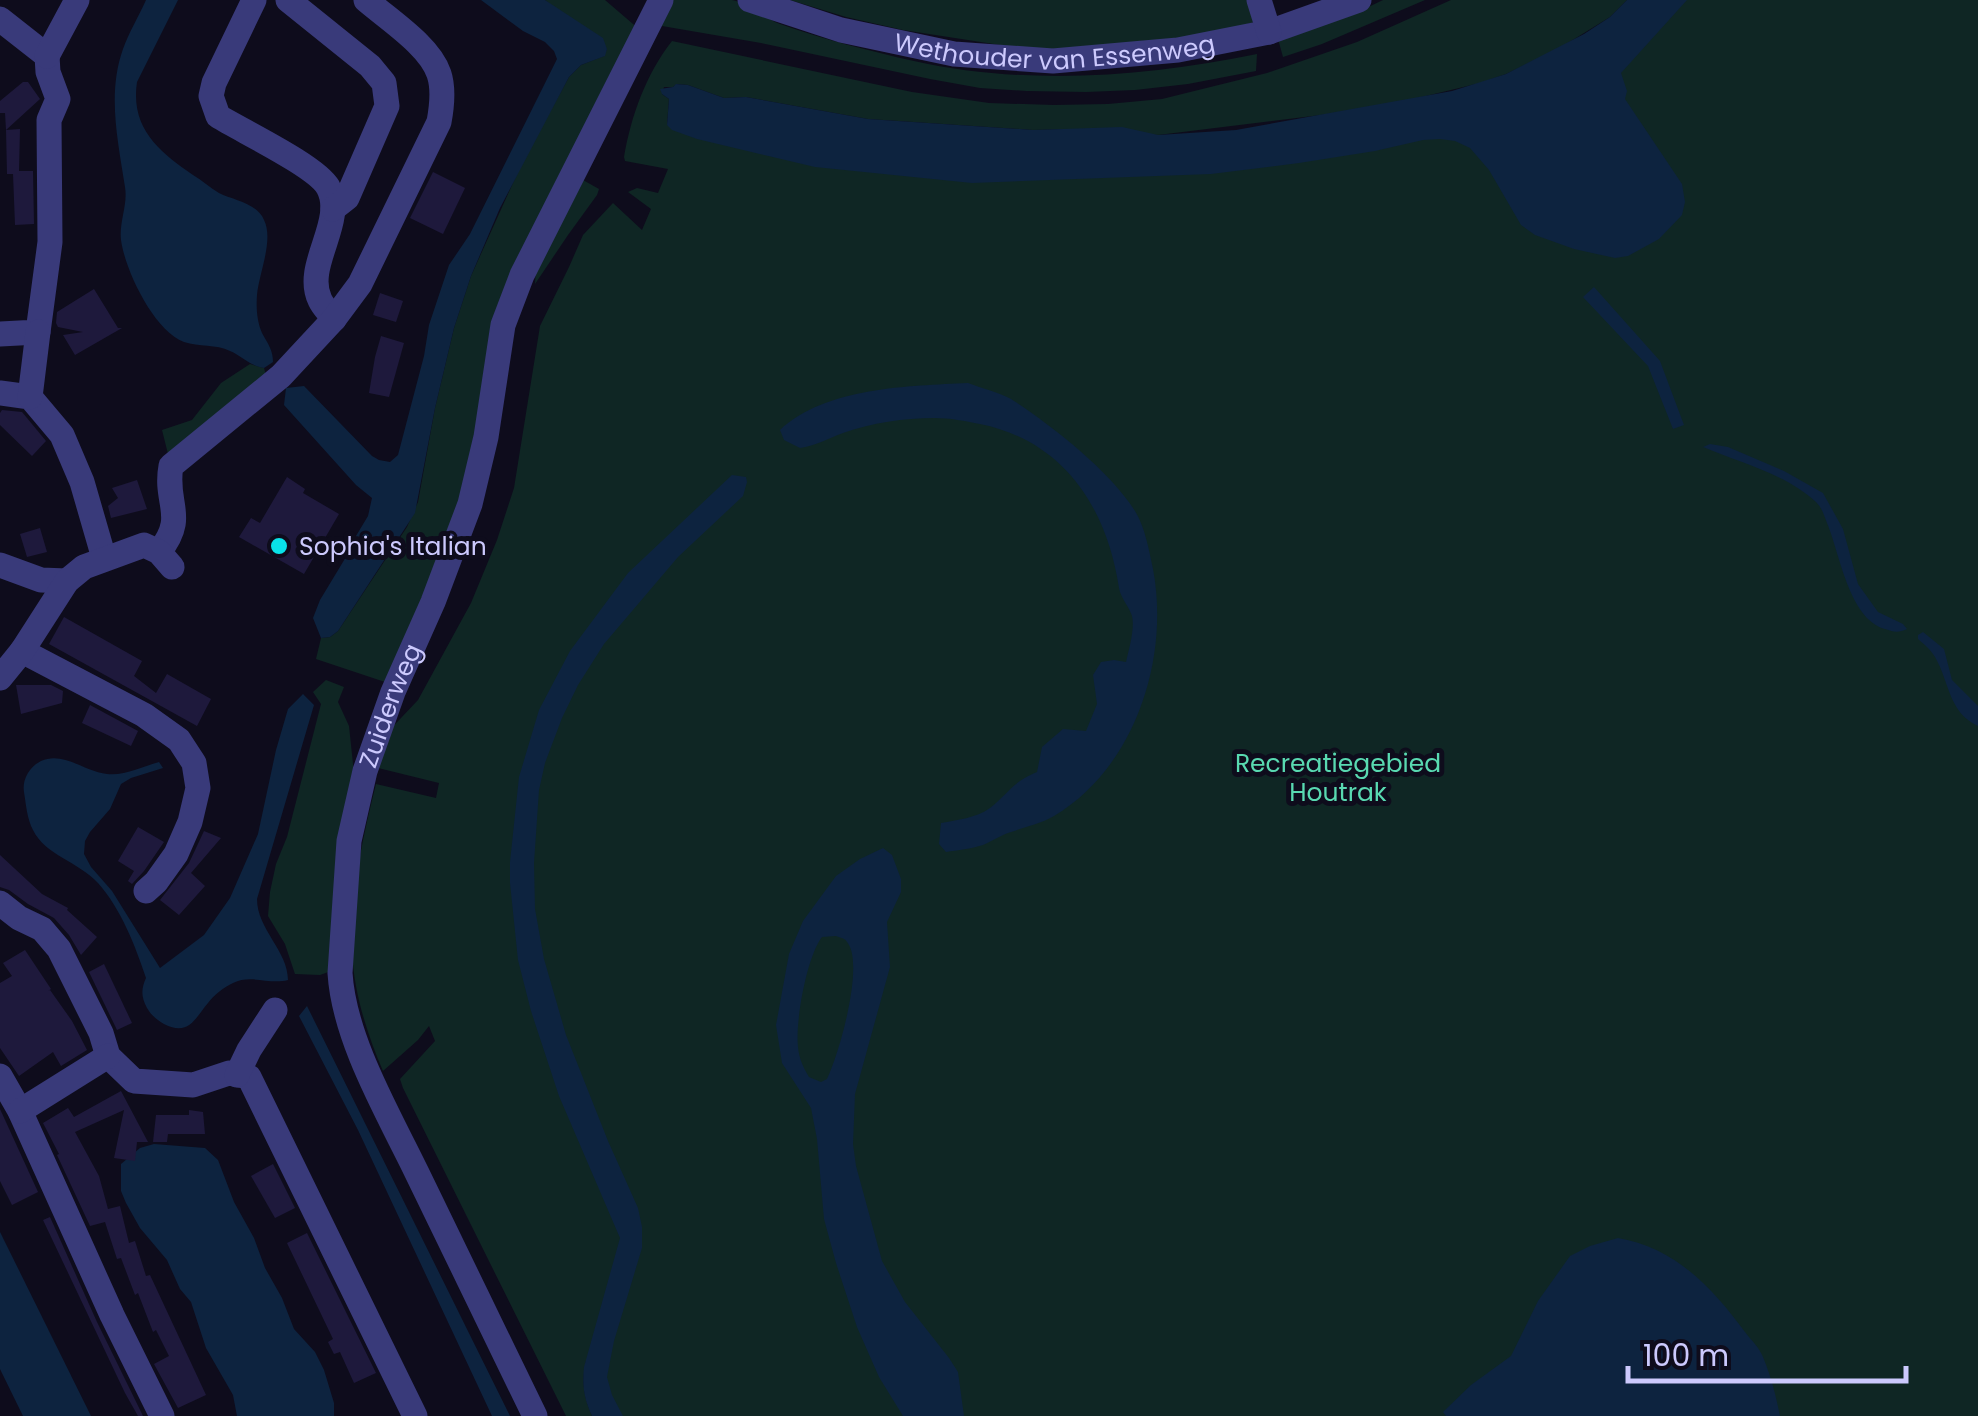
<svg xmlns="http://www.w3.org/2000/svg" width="1978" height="1416" font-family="Poppins,sans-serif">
  <rect width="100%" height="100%" fill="#0e0c1c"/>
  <g fill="#0f2624">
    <polygon points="545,0 605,0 640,30 533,233 461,515 385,682 316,659 321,638 330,637 338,631 407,527 418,502 435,408 454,328 471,276 522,163 569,77 581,65 604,56 607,49"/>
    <path d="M 670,0 C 690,0 713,0 732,0 C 749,3 764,18 780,24 C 823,39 869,51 914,61 C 1026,86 1145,77 1257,54 L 1256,71 L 1188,84 L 1135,90 L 1086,92 L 1027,91 L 980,88 L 930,79 L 761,43 L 662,26 L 659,15 Z"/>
    <polygon points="790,0 1255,0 1255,22 1182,42 1079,51 1020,48 903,30 846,17"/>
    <polygon points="1383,0 1425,0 1322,44 1283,57 1278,39 1356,13"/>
    <path d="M 1451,0 L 1627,0 L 1610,17 L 1558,49 L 1506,74 L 1480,83 L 1405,101 L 1321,115 L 1158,135 L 1070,129 L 1033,130 L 868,119 L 746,97 L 724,98 L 688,85 L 677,84 L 673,87 L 664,87 L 662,94 L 669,99 L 667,125 L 1081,160 L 1495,119 L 1643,0 L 1978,0 L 1978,1416 L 613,1416 L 586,1361 C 581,1382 584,1397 592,1416 L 566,1416 L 403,1088 L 400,1079 L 435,1041 L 429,1026 L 418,1040 L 383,1071 C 367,1034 354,993 352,952 C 349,899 363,836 376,784 L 436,798 L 439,783 L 370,766 L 384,736 L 418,700 L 471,603 L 497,540 L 514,488 L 540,326 L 569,267 L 583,235 L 613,203 L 642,230 L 651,209 L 628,192 L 637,188 L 658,193 L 668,169 L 625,161 L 624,157 C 631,116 646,74 672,41 L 912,92 L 989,103 L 1054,105 L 1108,104 L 1162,99 L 1267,73 L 1357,42 Z"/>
    <polygon points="583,180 599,189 597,195 568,235 535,284 536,266"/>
    <polygon points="250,364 264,368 267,379 170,462 162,430 192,420 221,383"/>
    <polygon points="326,680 344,687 338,702 349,726 355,783 334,970 320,975 295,974 285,944 268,916 270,892 276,864 287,837 321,704 313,692"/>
  </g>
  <g fill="#0d233f" fill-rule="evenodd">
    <path d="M 146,0 L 178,0 L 137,82 C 130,129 160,152 193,175 C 202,180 210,188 219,193 C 233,200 257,203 264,220 C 274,240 259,273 257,295 C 256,308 257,322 262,333 C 268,344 273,350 273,362 L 264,368 C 250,366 242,356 230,351 C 216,344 199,347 184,342 C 154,331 125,270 121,240 C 119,221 128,205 125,187 C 118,141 107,94 123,49 C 129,32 139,16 146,0 Z"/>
    <polygon points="481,0 545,0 603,38 607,49 605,56 581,65 569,77 500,208 471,276 454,328 435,408 415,513 338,631 330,637 321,638 313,618 320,600 352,547 350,546 368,516 372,498 356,485 284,405 286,388 304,386 372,456 379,460 390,462 398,455 424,356 429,325 449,265 470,234 557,59 554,51 545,42 523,31"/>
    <polygon points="1627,0 1687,0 1621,73 1627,91 1625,99 1682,184 1685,202 1682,215 1659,239 1628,256 1615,258 1574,249 1535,235 1521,225 1489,170 1470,148 1455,141 1440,139 1423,140 1375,151 1299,163 1211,174 972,183 815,167 697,139 672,130 667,125 669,99 662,94 660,89 673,87 676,84 688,85 724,98 746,97 868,119 1033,130 1122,127 1158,135 1236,130 1452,91 1506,74 1584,34 1610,17"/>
    <polygon points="1594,287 1660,361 1684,425 1673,429 1648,366 1583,297"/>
    <path d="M 968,383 C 981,388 998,392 1011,399 C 1051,425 1109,470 1135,511 C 1145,527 1149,550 1153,569 C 1170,658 1135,768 1054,816 C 1040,824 1025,827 1011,832 C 1001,835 992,841 983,845 C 971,849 958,850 946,852 L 939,844 L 941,823 C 957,820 976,818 990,808 C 1010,792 1011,783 1037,772 L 1042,747 L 1063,729 L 1086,731 L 1097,704 L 1093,675 L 1101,662 L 1114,660 L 1126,662 C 1129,649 1135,628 1132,616 C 1129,606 1121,599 1119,588 C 1107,508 1064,441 980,424 C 965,421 950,418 934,418 C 905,418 871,423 843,433 C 829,438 815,446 800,448 L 784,440 L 780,430 C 826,387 909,386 968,383 Z"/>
    <path d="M 1710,444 L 1728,447 L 1784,471 L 1823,493 L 1843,529 L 1858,584 L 1878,612 L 1903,624 L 1907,629 C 1898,633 1894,632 1885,629 C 1849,619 1840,554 1827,523 C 1824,515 1822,508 1816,502 C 1786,474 1741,463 1703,447 Z"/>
    <path d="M 732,475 L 746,477 L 747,482 L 743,496 L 678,557 L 604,644 L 578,685 L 562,718 L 545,763 L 539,790 L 534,863 L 535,909 L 544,959 L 566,1035 L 608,1141 L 638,1208 L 642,1227 L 642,1248 L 614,1341 L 607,1377 L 612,1395 L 623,1416 L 592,1416 C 584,1399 582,1385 584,1367 L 620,1238 L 559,1096 L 531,1011 L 518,960 L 510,883 L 510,862 L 519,777 L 539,710 L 570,651 L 628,573 Z"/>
    <path d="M 1923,632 L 1944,649 L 1952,680 L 1978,706 L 1978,726 C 1948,712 1950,683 1935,657 C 1931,650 1924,644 1918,639 L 1918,635 Z"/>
    <path d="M 303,694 L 314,705 L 257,899 C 257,929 288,951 288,980 C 269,985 251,974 233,983 C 224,987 214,995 208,1003 C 195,1018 189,1037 164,1024 C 157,1020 151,1015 147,1008 C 141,997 141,989 146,978 C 135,945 121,909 98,883 C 79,862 45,855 33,830 C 27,819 26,804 24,792 C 22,780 29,767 41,761 C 64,751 85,772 107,774 C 124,776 142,767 159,762 L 163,768 L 131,778 L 121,784 L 110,809 L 90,832 L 85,841 L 84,854 L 91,867 L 112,891 L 160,968 L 204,935 L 230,898 L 258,834 L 276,750 L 288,709 Z"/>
    <path d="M 883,848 L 892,855 L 901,879 L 901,892 L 887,922 L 890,967 L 855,1094 L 853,1144 L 856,1166 L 882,1261 L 905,1302 L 949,1358 L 958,1372 L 964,1416 L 903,1416 L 879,1377 L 857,1327 L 836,1263 L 824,1219 L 817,1139 L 811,1108 L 782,1063 L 776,1025 L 789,954 L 803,921 L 836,876 L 860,859 ZM 836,936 C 844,939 845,938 849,945 C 863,970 839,1054 827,1079 L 821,1082 L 809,1077 C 803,1067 799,1058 798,1047 C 795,1022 807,956 822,937 Z"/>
    <polygon points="307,1006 510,1416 492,1416 358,1130 299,1016"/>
    <polygon points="154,1144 205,1148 218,1160 234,1202 254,1238 265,1268 282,1298 294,1329 315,1352 324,1370 334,1403 334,1416 237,1416 233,1395 206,1348 191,1302 180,1289 167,1260 140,1228 126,1203 121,1191 121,1164 140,1148"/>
    <polygon points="0,1232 91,1416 23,1416 0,1369"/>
    <path d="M 1618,1238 C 1675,1248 1711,1286 1745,1332 C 1751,1340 1759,1347 1763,1357 C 1771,1376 1776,1396 1780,1416 L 1446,1416 L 1443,1412 L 1471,1385 L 1511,1356 L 1538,1301 L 1570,1256 L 1590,1246 Z"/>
  </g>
  <g fill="#1e193c">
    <polygon points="23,82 28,82 40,99 6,130 5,113 0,113 0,101"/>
    <polygon points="20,129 19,171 33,171 34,224 15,225 13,174 7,174 6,130"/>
    <polygon points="433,172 465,188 443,234 410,218"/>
    <polygon points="94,289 118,328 122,328 75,355 63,335 83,332 58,327 56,323 57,312"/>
    <polygon points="380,293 403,301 396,322 373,315"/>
    <polygon points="381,336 404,343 389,397 369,393 375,357"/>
    <polygon points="2,410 22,412 46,441 32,456 0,425 0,413"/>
    <polygon points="287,477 305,489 303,493 339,514 304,574 239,537 251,518 260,523"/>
    <polygon points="137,480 147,509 111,518 108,506 118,498 112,488"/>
    <polygon points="40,528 47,552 27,557 20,534"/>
    <polygon points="64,617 142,661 134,676 156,693 167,674 211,699 197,726 49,644"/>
    <polygon points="16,685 51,685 63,691 62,703 21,714"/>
    <polygon points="90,705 138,731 131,746 82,723"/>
    <polygon points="138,827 164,842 144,871 132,884 128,881 134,871 118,861"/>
    <polygon points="204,831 221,838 191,873 205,886 179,915 160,900 189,863"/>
    <polygon points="0,855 42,894 68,908 67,910 97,937 81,955 69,935 54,918 28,904 9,890 0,887"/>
    <polygon points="25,950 51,989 48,991 50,990 72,1021 87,1050 61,1066 53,1052 19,1076 0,1048 0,983 12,976 3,963"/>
    <polygon points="104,964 132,1023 117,1030 89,972"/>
    <polygon points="121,1091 148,1142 137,1142 135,1161 114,1158 124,1110 75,1132 99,1176 108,1209 120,1206 129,1243 135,1241 146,1276 150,1275 206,1395 178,1408 154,1364 169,1356 156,1330 153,1332 138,1293 135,1295 121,1258 117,1259 105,1222 90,1226 57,1155 59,1154 43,1123 68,1108 74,1117"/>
    <polygon points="0,1109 38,1192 12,1205 0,1181"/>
    <polygon points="189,1110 203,1112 205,1134 168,1134 167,1142 153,1142 156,1115 189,1115"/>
    <polygon points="273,1164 295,1208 275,1218 251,1176"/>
    <polygon points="50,1217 97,1322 143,1416 138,1416 125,1393 43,1220"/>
    <polygon points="307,1233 376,1373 354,1383 340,1352 334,1354 328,1342 333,1339 287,1243"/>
  </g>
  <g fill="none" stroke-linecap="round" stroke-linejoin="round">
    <g stroke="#393a7a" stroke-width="25">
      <path d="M 254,0 L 214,83 L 211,96 L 218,116 C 242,131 316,166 328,187 C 347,222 303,265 320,300 C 323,307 330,313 334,319"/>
      <polyline points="288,0 370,66 384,83 387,106 347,198 333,209"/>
      <path id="s1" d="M 750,0 L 841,30 L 954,54 L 1053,61 L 1178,50 L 1269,32 L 1359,0"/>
      <polyline points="1259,0 1269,32"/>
      <polyline points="0,19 47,56 48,72 58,99 49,120 50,242 38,332 0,334"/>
      <polyline points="47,56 77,0"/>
      <polyline points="0,393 30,397 62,435 82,482 104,558"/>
      <polyline points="30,397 38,332"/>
      <path d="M 159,552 C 188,516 164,504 171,466 L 281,376 L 334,319 L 360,284 L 439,122 C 442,106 444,89 439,74 C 430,46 388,19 366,0"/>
      <polyline points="0,565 41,580 67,581"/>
      <polyline points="22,651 144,715 179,740 194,763 198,788 190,822 176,854 156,882 146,891"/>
      <polyline points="0,678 22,651 67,581 84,567 144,545 159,552 172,567"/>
      <polyline points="0,903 19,918 42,929 59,949 101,1033 108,1056 134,1081 193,1085 229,1073 249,1077 415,1416"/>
      <polyline points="237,1075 249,1050 275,1010"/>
      <polyline points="0,1076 20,1111 112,1315 162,1416"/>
      <polyline points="20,1111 108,1056"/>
      <path id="s2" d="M 535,1416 C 496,1335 456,1254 417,1173 C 388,1113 344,1039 340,973 L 349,841 L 365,771 L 393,692 L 433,602 L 470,504 L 486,437 L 503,325 L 522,275 L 661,0"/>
    </g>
  </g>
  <circle fill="#09e2e9" stroke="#0e0c1c" stroke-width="4" cx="279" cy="546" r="10"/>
  <g text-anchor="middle" stroke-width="10" stroke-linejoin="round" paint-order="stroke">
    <g font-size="25" fill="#ccc9fd" stroke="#0e0c1c">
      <text dy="9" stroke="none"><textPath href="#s1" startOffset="312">Wethouder van Essenweg</textPath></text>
      <text dy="9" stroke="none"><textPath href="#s2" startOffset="760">Zuiderweg</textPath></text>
    </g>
    <g font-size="25" fill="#ccc9fd" stroke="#0e0c1c" text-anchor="start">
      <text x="299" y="555">Sophia's Italian</text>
    </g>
    <g font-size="25" fill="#59d9b1" stroke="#0e0c1c">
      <text x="1338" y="772">Recreatiegebied<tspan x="1338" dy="29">Houtrak</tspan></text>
    </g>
  </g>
  <path d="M1628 1366v15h278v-15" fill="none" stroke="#ccc9fd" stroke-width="5"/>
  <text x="1643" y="1366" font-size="30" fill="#ccc9fd" stroke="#0e0c1c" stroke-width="8" paint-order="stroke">100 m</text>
</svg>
